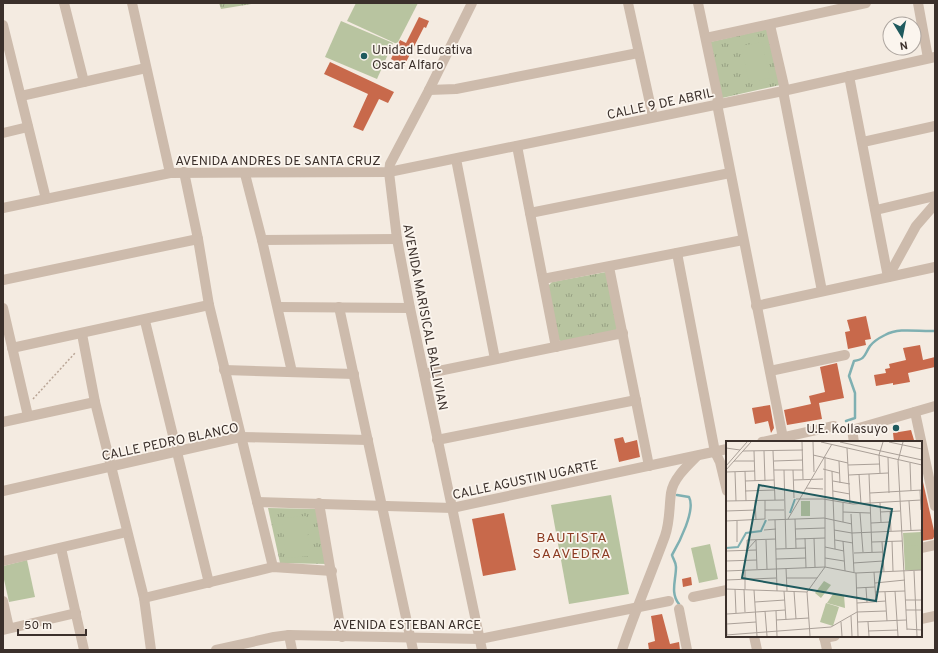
<svg xmlns="http://www.w3.org/2000/svg" width="938" height="653" font-family="Overpass,sans-serif">
  <defs>
    <pattern id="grass-tufts" width="24" height="20" patternUnits="userSpaceOnUse"><rect width="24" height="20" fill="#b8c4a0"/><path d="M3 7l-1-3M5 7V3M7 7l1-3M15 17l-1-3M17 17v-4M19 17l1-3" fill="none" stroke="#97a083"/></pattern>
  </defs>
  <rect width="100%" height="100%" fill="#f4ebe1"/>
  <g fill="url(#grass-tufts)">
    <polygon points="219,3 258,3 221,9"/>
    <polygon points="767,29 780,85 722,98 710,42"/>
    <polygon points="606,272 618,327 616,330 562,342 559,340 548,286 552,282"/>
    <polygon points="268,508 317,509 327,564 280,563"/>
  </g>
  <g fill="#b8c4a0">
    <polygon points="356,3 418,3 397,44 347,21"/>
    <polygon points="341,21 393,43 377,79 325,57"/>
    <polygon points="762,42 770,78 749,82 741,46"/>
    <polygon points="611,495 629,594 569,604 551,505"/>
    <polygon points="306,516 310,556 286,558 282,518"/>
    <polygon points="710,544 718,579 699,583 691,548"/>
    <polygon points="27,560 35,597 9,602 3,575 3,566"/>
  </g>
  <g fill="none" stroke-linecap="round" stroke-linejoin="round">
    <g stroke="#7fb0b2" stroke-width="2.5">
      <path d="M 846,421 L 855,418 L 855,393 L 849,376 L 854,361 C 866,359 864,355 870,346 C 873,342 881,337 885,335 C 900,327 919,332 935,331"/>
      <path d="M 677,495 L 689,497 C 696,510 679,543 672,555 C 673,559 676,562 676,567 C 676,580 670,593 679,604"/>
    </g>
  </g>
  <g fill="#c8694b">
    <polygon points="419,17 429,21 426,28 424,27 404,66 391,59 400,40 406,43"/>
    <polygon points="330,62 394,92 388,103 379,99 363,131 353,127 368,94 324,74"/>
    <polygon points="866,316 871,339 865,340 866,345 848,349 845,332 850,331 847,320"/>
    <polygon points="920,345 923,360 935,357 935,367 908,373 910,382 893,385 893,383 876,386 874,375 886,373 885,369 890,368 889,364 906,360 903,348"/>
    <polygon points="837,363 844,398 819,403 822,419 787,425 784,410 811,404 809,396 825,392 820,367"/>
    <polygon points="770,405 774,428 771,433 768,421 755,424 752,408"/>
    <polygon points="911,430 914,440 894,442 893,433"/>
    <polygon points="623,437 625,443 637,440 640,457 619,462 614,439"/>
    <polygon points="921,482 923,482 935,535 933,539 921,541"/>
    <polygon points="504,513 516,570 483,576 472,519"/>
    <polygon points="691,577 692,585 683,587 682,579"/>
    <polygon points="662,614 670,644 679,642 680,650 649,650 648,643 655,641 651,616"/>
  </g>
  <g fill="none" stroke-linecap="round" stroke-linejoin="round">
    <polyline stroke="#b9a596" stroke-width="1.5" stroke-dasharray="2 2" stroke-linecap="butt" points="33,399 75,353"/>
    <g stroke="#cdbbac" stroke-width="10">
      <polyline points="64,3 84,82"/>
      <polyline points="132,3 170,173"/>
      <polyline points="472,3 429,90 390,164 389,172 397,239 410,308 482,650"/>
      <polyline points="628,3 653,117"/>
      <polyline points="698,3 718,98 717,104 783,438"/>
      <polyline points="918,3 928,58"/>
      <polyline points="3,25 46,199"/>
      <polyline points="770,25 785,90"/>
      <polyline points="706,38 866,3"/>
      <polyline points="849,76 888,277"/>
      <polyline points="429,90 456,89 638,53"/>
      <polyline points="783,91 822,291"/>
      <polyline points="21,96 146,68"/>
      <polyline points="3,133 28,127"/>
      <polyline points="863,142 935,126"/>
      <polyline points="517,146 556,347"/>
      <polyline points="456,159 495,359"/>
      <polyline points="184,172 198,239 209,305 273,567"/>
      <polyline points="245,174 262,240 292,372"/>
      <polyline points="3,208 170,173 389,172 783,91 935,57"/>
      <polyline points="876,210 935,196"/>
      <polyline points="530,213 730,173"/>
      <polyline points="262,240 397,239"/>
      <polyline points="677,253 715,452 720,462 727,491"/>
      <polyline points="609,267 649,466"/>
      <polyline points="888,277 916,226 935,204"/>
      <polyline points="543,279 743,240"/>
      <polyline points="3,280 198,239"/>
      <polyline points="756,306 935,267"/>
      <polyline points="278,307 410,308"/>
      <polyline points="339,307 413,650"/>
      <polyline points="3,308 28,416"/>
      <polyline points="145,321 209,583"/>
      <polyline points="82,334 95,402 144,598 151,650"/>
      <polyline points="12,348 209,305"/>
      <polyline points="224,370 354,374"/>
      <polyline points="770,371 845,355"/>
      <polyline points="424,374 623,333"/>
      <polyline points="915,412 935,506"/>
      <polyline points="3,422 95,402"/>
      <polyline points="437,440 636,400"/>
      <polyline points="762,442 834,426"/>
      <polyline points="854,442 852,430 935,406"/>
      <polyline points="3,491 240,437 368,440"/>
      <polyline points="257,502 452,508 727,449"/>
      <polyline points="319,503 342,637"/>
      <polyline points="61,548 84,650"/>
      <polyline points="921,548 935,545"/>
      <polyline points="3,561 127,532"/>
      <polyline points="693,597 727,590"/>
      <polyline points="144,598 273,567 332,571"/>
      <polyline points="3,601 9,628"/>
      <polyline points="679,609 687,650"/>
      <polyline points="921,619 935,616"/>
      <polyline points="3,630 76,613"/>
      <polyline points="289,635 292,650"/>
      <polyline points="754,636 757,650"/>
      <polyline points="824,636 827,650"/>
      <polyline points="824,638 835,636"/>
      <polyline points="216,650 274,637 289,635 480,639 669,601"/>
      <path d="M 622,650 C 635,611 651,574 665,536 C 670,522 669,508 671,493 C 673,479 687,466 697,456"/>
    </g>
  </g>
  <g fill="#1f5a5e" stroke="#fbf5ee" stroke-width="1.5">
    <circle cx="364" cy="56" r="4"/>
    <circle cx="896" cy="428" r="4"/>
  </g>
  <g text-anchor="middle" stroke-width="3.5" stroke-linejoin="round" paint-order="stroke">
    <g font-size="13" fill="#3b302b" stroke="#fbf5ee" text-anchor="start">
      <text x="372" y="54">Unidad Educativa<tspan x="372" dy="15">Oscar Alfaro</tspan></text>
      <text x="888" y="433" text-anchor="end">U.E. Kollasuyo</text>
    </g>
    <g font-size="13" fill="#3b302b" stroke="#fbf5ee">
      <text transform="translate(660 103) rotate(-12)" y="5">CALLE 9 DE ABRIL</text>
      <text x="278" y="165">AVENIDA ANDRES DE SANTA CRUZ</text>
      <text transform="translate(426 317) rotate(79)" y="5">AVENIDA MARISICAL BALLIVIAN</text>
      <text transform="translate(170 441) rotate(-12)" y="5">CALLE PEDRO BLANCO</text>
      <text transform="translate(525 479) rotate(-12)" y="5">CALLE AGUSTIN UGARTE</text>
      <text x="407" y="629">AVENIDA ESTEBAN ARCE</text>
    </g>
    <g font-size="14" letter-spacing="1" fill="#8c3b22" stroke="#fbf5ee">
      <text x="572" y="542">BAUTISTA<tspan x="572" dy="16">SAAVEDRA</tspan></text>
    </g>
  </g>
  <g transform="translate(726 441)">
    <rect width="196" height="196" fill="#f4ebe1"/>
    <path d="M 195,91 L 196,129 L 179,129 L 177,92 ZM 107,153 L 118,154 L 119,167 L 101,162 Z" fill="#b8c4a0"/>
    <path d="M 75,60 L 84,60 L 84,75 L 75,75 ZM 192,104 L 193,123 L 190,124 L 191,128 L 183,128 L 180,105 ZM 98,140 L 105,144 L 95,157 L 89,152 ZM 100,162 L 113,166 L 107,185 L 94,181 Z" fill="#b8c4a0"/>
    <path fill="none" stroke="#7fb0b2" stroke-width="2" d="M 64,72 L 69,58M 0,107 L 12,106 L 20,92 L 35,90 L 40,79"/>
    <path fill="none" stroke="#aaa098" stroke-width="1" d="M 76,1 L 77,38M 87,1 L 88,31M 95,1 L 196,24M 114,1 L 196,19M 163,1 L 196,8M 177,1 L 172,20 L 181,189M 0,7 L 14,9M 121,7 L 124,63M 17,10 L 77,9M 28,10 L 29,40M 38,10 L 39,40M 47,10 L 49,59M 87,14 L 122,22M 162,16 L 163,52M 8,20 L 28,20M 48,20 L 77,19M 113,20 L 114,42M 184,22 L 185,50M 122,24 L 154,23M 0,25 L 21,1M 97,28 L 113,32M 0,29 L 25,1M 48,29 L 67,29M 58,29 L 60,107M 19,30 L 20,60M 106,30 L 109,108M 0,31 L 29,30M 9,31 L 10,60M 154,32 L 153,14 L 157,1M 133,33 L 135,63M 143,33 L 146,111M 123,34 L 162,32M 68,39 L 97,38M 19,40 L 48,39M 107,40 L 124,43M 80,47 L 97,48M 194,49 L 195,69M 19,50 L 49,49M 107,50 L 124,53M 144,52 L 196,49M 68,57 L 67,29 L 77,29M 70,58 L 97,58 L 127,63 L 195,59M 0,60 L 58,59M 29,60 L 30,79M 183,60 L 185,90M 154,62 L 155,81M 39,69 L 58,69M 0,70 L 30,69M 117,71 L 144,72M 154,71 L 174,70M 164,71 L 165,90M 134,72 L 137,111M 125,73 L 128,131M 62,78 L 106,3M 69,78 L 70,107M 42,79 L 98,77 L 126,83M 49,79 L 51,150M 0,80 L 39,78 L 39,59M 11,80 L 11,101M 117,81 L 117,61M 145,82 L 164,81M 69,88 L 99,87M 38,89 L 50,88M 108,89 L 126,92 L 196,89M 195,89 L 196,102M 79,97 L 80,127M 88,97 L 89,126M 70,98 L 99,97M 30,99 L 31,128M 40,99 L 41,128M 109,99 L 127,102M 117,100 L 119,130M 166,100 L 167,130M 146,101 L 176,100M 156,101 L 158,131M 99,106 L 118,110M 50,108 L 80,107M 21,109 L 21,99 L 50,98M 21,109 L 30,99M 0,110 L 30,109M 128,112 L 157,111M 99,117 L 118,120M 50,118 L 80,117M 0,120 L 31,119M 127,122 L 157,120M 60,127 L 61,150M 19,129 L 19,148M 0,130 L 99,126 L 130,132 L 196,129M 188,130 L 191,195M 148,131 L 150,161M 130,132 L 132,195M 60,137 L 91,137M 0,139 L 50,137M 0,141 L 1,194M 149,142 L 179,139M 130,147 L 149,146M 140,147 L 141,161M 0,148 L 81,151M 9,148 L 10,172M 18,148 L 19,171M 28,149 L 31,195M 58,150 L 60,179M 68,150 L 70,178M 169,150 L 172,195M 149,151 L 179,150M 159,151 L 161,180M 179,159 L 196,159M 29,161 L 59,159M 131,162 L 160,160M 180,169 L 196,169M 39,170 L 41,195M 50,170 L 51,195M 1,173 L 59,169M 125,175 L 126,195M 50,179 L 83,177M 115,181 L 116,195M 132,181 L 180,179M 142,181 L 143,195M 1,183 L 30,181M 181,188 L 196,189M 142,190 L 172,189M 0,194 L 105,186 L 131,171 L 160,170M 84,195 L 81,151 L 99,126 L 99,16"/>
    <path fill="#1f5a5e" fill-opacity="0.15" stroke="#1f5a5e" stroke-width="2" d="M 33,44 L 166,68 L 150,160 L 16,137 Z"/>
    <rect width="196" height="196" fill="none" stroke="#3b302b" stroke-width="2"/>
  </g>
  <rect width="938" height="653" fill="none" stroke="#3b302b" stroke-width="8"/>
  <g transform="translate(902 36) rotate(170)"><circle r="19" fill="#fbf5ee" stroke="#aea6a0"/>
  <path d="M0-3L7 15L0 10L-7 15Z" fill="#1f5a5e"/>
  <text y="-6" font-size="11" font-weight="bold" text-anchor="middle" fill="#3b302b">N</text>
  </g>
  <path d="M18 629v6h68v-6" fill="none" stroke="#3b302b" stroke-width="2"/>
  <text x="24" y="629" font-size="12" fill="#3b302b" stroke="#fbf5ee" stroke-width="3" paint-order="stroke">50 m</text>
</svg>
